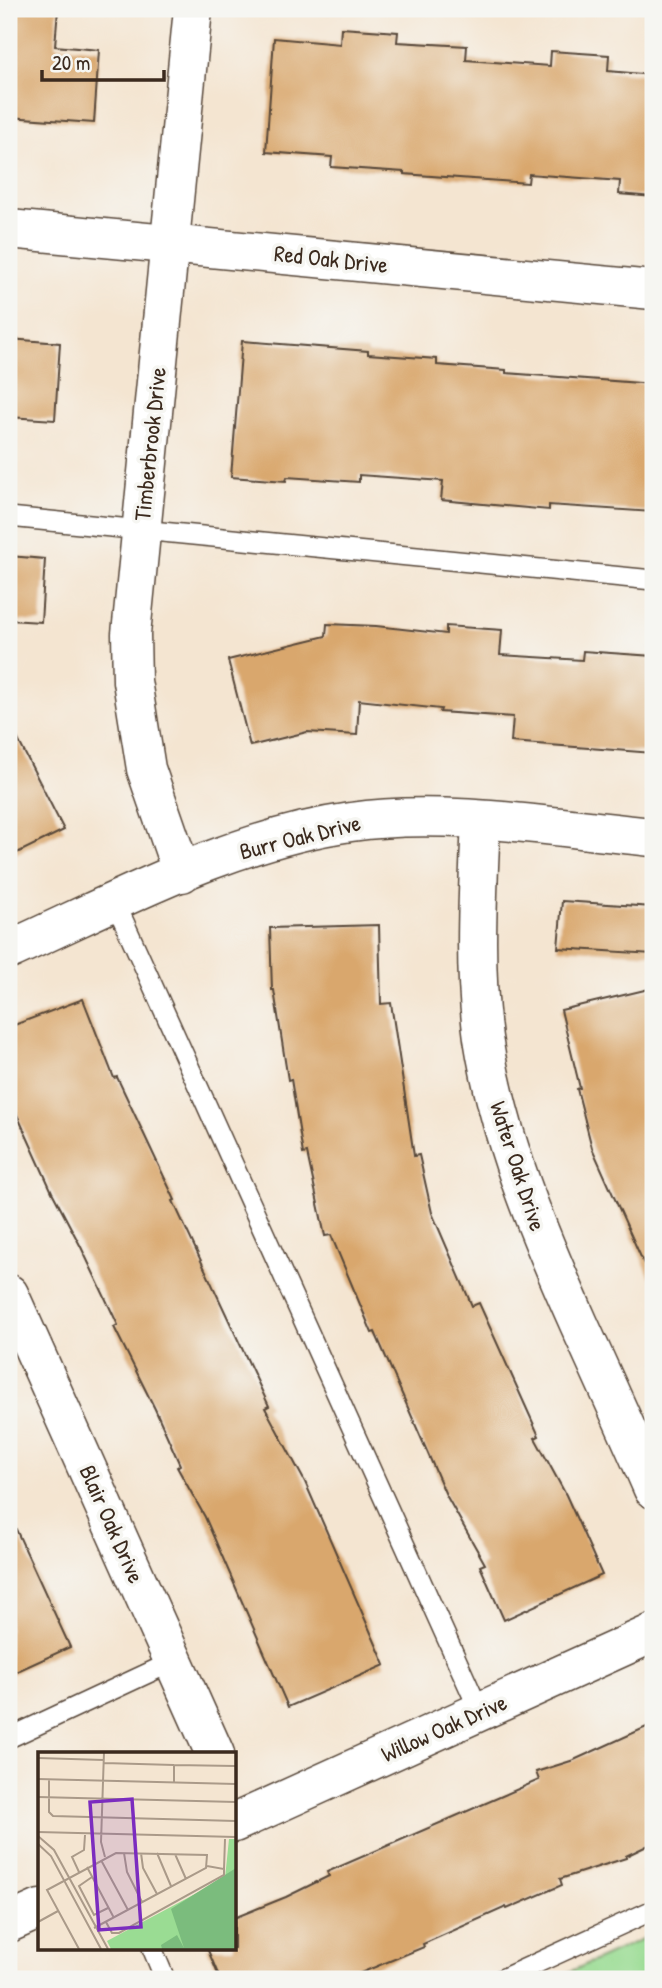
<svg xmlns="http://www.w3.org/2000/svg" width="662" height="1988" font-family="'Patrick Hand',sans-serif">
  <rect width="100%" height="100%" fill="#f6f6f2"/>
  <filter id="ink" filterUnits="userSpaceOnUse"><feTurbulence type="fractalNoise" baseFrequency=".0143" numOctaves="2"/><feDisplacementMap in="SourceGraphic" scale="14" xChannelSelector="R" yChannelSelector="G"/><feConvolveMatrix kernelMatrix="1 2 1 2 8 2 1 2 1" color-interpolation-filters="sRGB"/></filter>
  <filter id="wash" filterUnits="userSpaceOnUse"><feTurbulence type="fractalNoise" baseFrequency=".00686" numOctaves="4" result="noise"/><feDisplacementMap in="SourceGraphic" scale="28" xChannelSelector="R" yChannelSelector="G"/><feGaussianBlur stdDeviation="1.57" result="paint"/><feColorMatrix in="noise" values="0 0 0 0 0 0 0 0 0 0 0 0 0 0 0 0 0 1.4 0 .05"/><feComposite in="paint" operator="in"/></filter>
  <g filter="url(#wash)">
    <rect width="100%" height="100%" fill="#f4e5d1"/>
    <polygon fill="#9adc93" stroke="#6a8358" stroke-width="2" points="653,1934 653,1979 554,1979"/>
    <g id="blocks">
      <g fill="#d9a76d">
        <polygon points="13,9 58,9 55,46 99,50 94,123 9,117 9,67"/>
        <polygon points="341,28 398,32 397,42 467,46 466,60 550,66 551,51 609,55 608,71 653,75 653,197 619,194 620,181 529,174 528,183 404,174 404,172 331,167 332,157 266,152 274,38 340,44"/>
        <polygon points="9,339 60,343 55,420 9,417"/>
        <polygon points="242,341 368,351 368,354 437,359 437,365 506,370 506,373 653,384 653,512 549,505 549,510 441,500 443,481 359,475 359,482 287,477 286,481 231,477"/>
        <polygon points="9,556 45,559 41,622 9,620"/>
        <polygon points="327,624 376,626 446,634 446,626 502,630 500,655 582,660 583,651 653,656 653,753 511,742 513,717 440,712 441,709 359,700 357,735 307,732 250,746 228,660 326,636"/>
        <polygon points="9,722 64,830 9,857"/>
        <polygon points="562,901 653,907 653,954 558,948"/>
        <polygon points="379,925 381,1004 391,1003 414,1156 419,1155 432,1213 472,1306 479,1303 539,1436 535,1438 566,1495 602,1575 504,1620 480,1566 485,1564 446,1495 375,1332 372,1333 331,1235 325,1236 307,1153 303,1154 291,1079 288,1080 274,990 272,990 270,928"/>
        <polygon points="653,988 653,1284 592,1148 577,1089 580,1088 561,1010"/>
        <polygon points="83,999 114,1078 117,1077 175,1200 173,1201 269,1406 265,1408 305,1482 385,1665 288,1707 205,1517 177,1467 180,1465 155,1409 114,1327 118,1325 81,1247 52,1192 9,1097 9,1027"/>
        <polygon points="9,1514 70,1647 9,1675"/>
        <polygon points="653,1724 653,1843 626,1856 626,1858 560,1879 562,1885 507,1909 506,1907 423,1944 424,1947 346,1979 220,1979 207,1948 234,1948 234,1918 286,1897 329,1876 327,1872 539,1780 536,1772 574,1760"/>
      </g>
    </g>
  </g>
  <g filter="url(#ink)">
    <use href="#blocks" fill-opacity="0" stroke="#574639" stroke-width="2"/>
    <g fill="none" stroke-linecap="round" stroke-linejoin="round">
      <g stroke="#574639" stroke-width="22">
        <g id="lane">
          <polyline points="9,517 653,580"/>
          <polyline points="115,902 480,1712"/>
          <polyline points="9,1738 174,1661"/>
          <polyline points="152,1948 165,1979"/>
          <polyline points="502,1979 653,1910"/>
        </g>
      </g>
      <g stroke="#574639" stroke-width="41">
        <g id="street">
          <polyline points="9,229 653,290"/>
          <path d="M 481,820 C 478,893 473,966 483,1038 C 499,1139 538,1232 579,1324 C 604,1379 629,1434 653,1489"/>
          <polyline points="182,873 146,769 132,681 131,634 193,9"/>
          <path d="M 9,950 C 118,901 231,839 351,822 C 445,808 559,828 653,837"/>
          <polyline points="9,1294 215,1754"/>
          <polyline points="234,1823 653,1633"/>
          <polyline points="9,1923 40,1909"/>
        </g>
      </g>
      <use href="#lane" stroke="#fff" stroke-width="19"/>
      <use href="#street" stroke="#fff" stroke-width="38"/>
    </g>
  </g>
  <g text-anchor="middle" stroke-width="7" stroke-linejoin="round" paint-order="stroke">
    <g font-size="23" fill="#3b2a1e" stroke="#f6f6f2">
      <text transform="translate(331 259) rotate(6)" y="8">Red Oak Drive</text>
      <text transform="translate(150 444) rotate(-84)" y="8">Timberbrook Drive</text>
      <text transform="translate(300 837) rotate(-14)" y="8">Burr Oak Drive</text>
      <text transform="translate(518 1166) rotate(72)" y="8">Water Oak Drive</text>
      <text transform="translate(112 1524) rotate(66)" y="8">Blair Oak Drive</text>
      <text transform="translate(444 1728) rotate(-24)" y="8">Willow Oak Drive</text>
    </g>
  </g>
  <g transform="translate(38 1752)">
    <rect width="198" height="198" fill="#f4e5d1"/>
    <path d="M 191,87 L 198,87 L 198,197 L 73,197 L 69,189 L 187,126 Z" fill="#9adc93"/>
    <path d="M 198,116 L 198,197 L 124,197 L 123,193 L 139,183 L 146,196 L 133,157 Z" fill="#7bbc7d"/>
    <path fill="none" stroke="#aa9a89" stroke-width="2" d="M 66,0 L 63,90 L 67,105M 0,6 L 66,8M 66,11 L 136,13M 0,27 L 198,32M 11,27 L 11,60 L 15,64 L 198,69M 136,31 L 136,13 L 198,14M 0,45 L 198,50M 0,80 L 198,85M 0,84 L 16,98 L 70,197M 0,92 L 13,104 L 63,197M 86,101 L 89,120 L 104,150M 103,101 L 105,116 L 119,142M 119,101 L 133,134M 137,102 L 148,127M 63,108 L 90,158M 49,115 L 76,166M 186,117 L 187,87M 41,120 L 34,105 L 46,98 L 47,83M 54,125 L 41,134 L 56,163 L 70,156M 0,170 L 20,159M 68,170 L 74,181 L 81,181 L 186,123 L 186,117 L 169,114M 41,197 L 9,138 L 78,101 L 169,103 L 168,116 L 56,176"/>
    <path fill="#7b2cbf" fill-opacity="0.15" stroke="#7b2cbf" stroke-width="3.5" d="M 94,47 L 103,175 L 61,178 L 52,50 Z"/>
    <rect width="198" height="198" fill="none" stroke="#3b2a1e" stroke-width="3.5"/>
  </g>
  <rect width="662" height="1988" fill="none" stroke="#f6f6f2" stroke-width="35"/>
  <path d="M42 70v10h122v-10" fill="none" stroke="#3b2a1e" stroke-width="3.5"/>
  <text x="52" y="70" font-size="21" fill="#3b2a1e" stroke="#f6f6f2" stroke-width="5" paint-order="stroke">20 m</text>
</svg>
